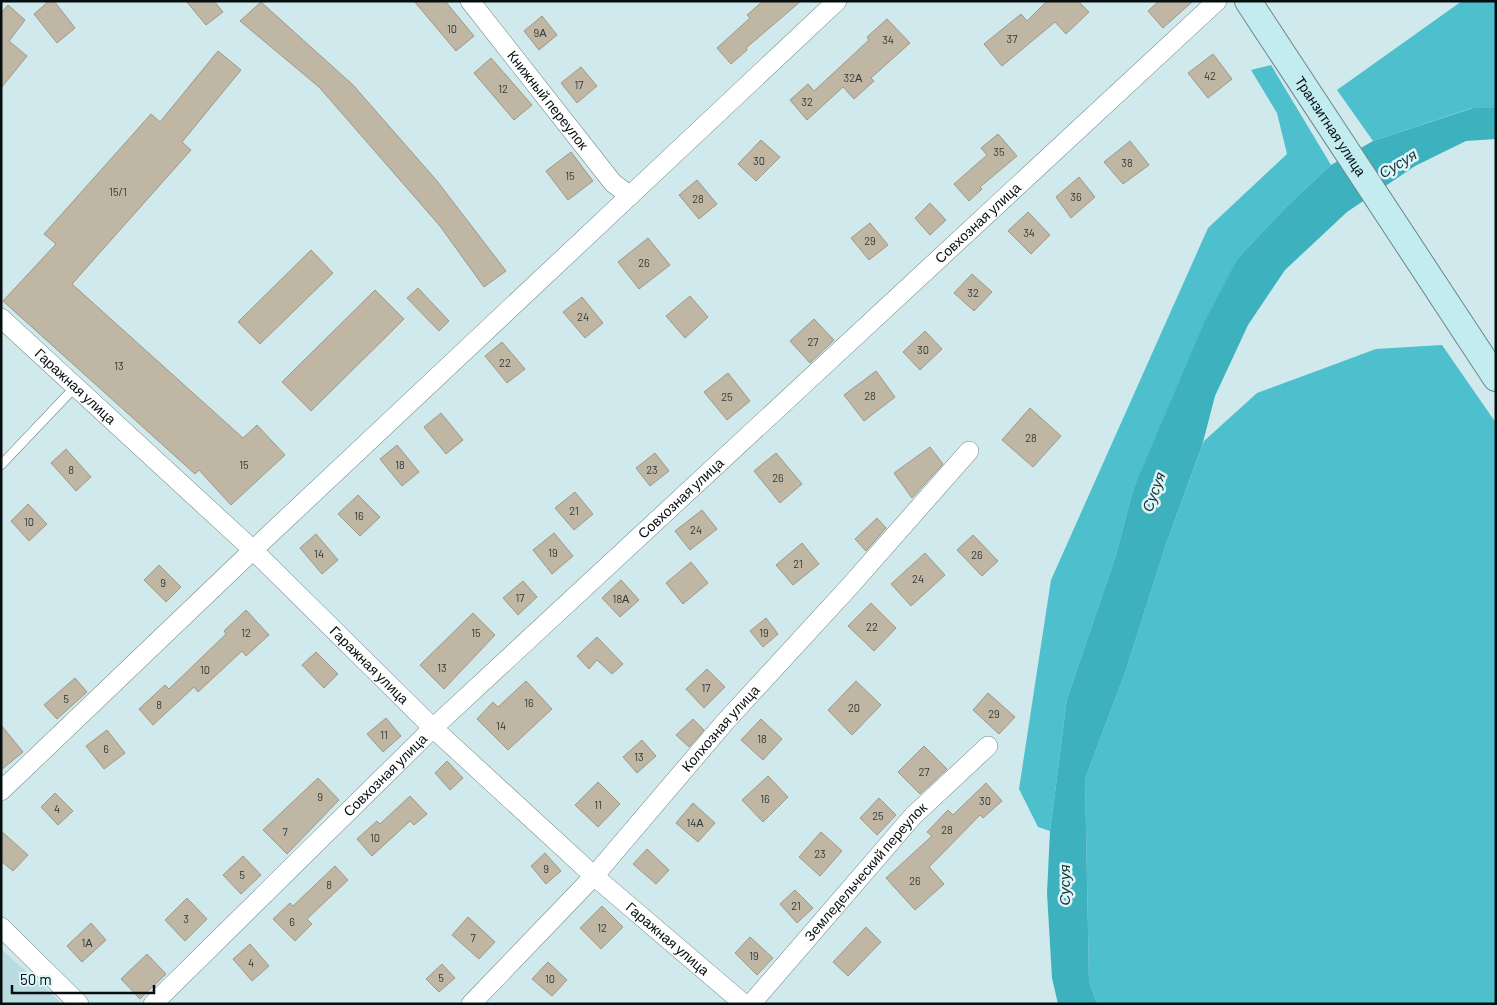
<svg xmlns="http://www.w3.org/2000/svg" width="1497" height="1005" font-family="Barlow,sans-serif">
  <rect width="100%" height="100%" fill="#cfe9ec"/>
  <polygon fill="#b9dce1" points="1,949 53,995 62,1004 1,1004"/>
  <g fill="#4ebfcc">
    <polygon points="1462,1 1496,1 1496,108 1472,108 1373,141 1337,90"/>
    <polygon points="1271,65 1331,165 1287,206 1238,258 1133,490 1116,555 1067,699 1050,831 1038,827 1019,789 1051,580 1208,228 1287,154 1277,113 1251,70"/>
    <polygon points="1442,345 1496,423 1496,1004 1097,1004 1089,981 1085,779 1125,673 1166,544 1204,441 1257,393 1376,349"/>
  </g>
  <polygon fill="#3eb1be" points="1473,108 1496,108 1496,139 1466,141 1415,166 1347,212 1285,270 1248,325 1215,396 1202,446 1166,544 1125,673 1085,779 1089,981 1097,1004 1058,1004 1052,978 1047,893 1050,831 1067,699 1116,555 1133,490 1205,321 1238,258 1287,206 1331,165 1373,141"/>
  <g fill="#bfb6a4" stroke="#a19886">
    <polygon points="49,1 54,1 75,28 57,43 34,14"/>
    <polygon points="186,1 214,1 223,12 206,25"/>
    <polygon points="414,1 445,1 474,36 456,51"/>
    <polygon points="763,1 801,1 746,48 747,50 731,64 717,48 750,18 747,15"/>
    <polygon points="1047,1 1078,1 1089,12 1066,34 1055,22 1002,66 984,44 1021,14 1027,21"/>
    <polygon points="1159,1 1193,1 1163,28 1148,11"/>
    <polygon points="261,2 353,85 437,181 506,271 484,287 440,226 319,87 240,21"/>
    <polygon points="8,5 25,20 9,41 27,56 1,88 1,13"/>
    <polygon points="542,16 557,35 539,50 524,31"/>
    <polygon points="887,19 910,43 871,78 874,81 854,99 843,87 807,120 790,100 808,84 814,91 869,40 867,37"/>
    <polygon points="218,51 241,70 182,142 191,150 72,284 243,438 257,425 285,455 231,505 199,470 195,474 3,301 56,244 44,234 151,114 160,122"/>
    <polygon points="1213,54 1232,79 1208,98 1188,73"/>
    <polygon points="491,58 532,105 514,120 474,73"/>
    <polygon points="581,67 597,86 577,103 561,83"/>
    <polygon points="998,134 1017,156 980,187 982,189 969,201 954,184 987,155 981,148"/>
    <polygon points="761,140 780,157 756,181 738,164"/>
    <polygon points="1130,141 1149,165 1123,184 1104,162"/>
    <polygon points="571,152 593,181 568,200 546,171"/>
    <polygon points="1079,177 1095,197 1071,218 1056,197"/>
    <polygon points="697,180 717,204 699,219 679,195"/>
    <polygon points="930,203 946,220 930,235 915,218"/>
    <polygon points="1028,212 1050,235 1031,254 1008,231"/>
    <polygon points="870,223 888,245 869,260 851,238"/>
    <polygon points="648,238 670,265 639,289 618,262"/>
    <polygon points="311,250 333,273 260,344 238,322"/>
    <polygon points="972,274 992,292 974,311 954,293"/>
    <polygon points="418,288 449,321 439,331 407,298"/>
    <polygon points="375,290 404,319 311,411 282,382"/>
    <polygon points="690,296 708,317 685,338 666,316"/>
    <polygon points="582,297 603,323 585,338 563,312"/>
    <polygon points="814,319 834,340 810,363 790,341"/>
    <polygon points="925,331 942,349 920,370 903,352"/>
    <polygon points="502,342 525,369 507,383 485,356"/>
    <polygon points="876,371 895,397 864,421 844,395"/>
    <polygon points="728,373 750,401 727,420 704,392"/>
    <polygon points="1030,408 1061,436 1033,467 1002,440"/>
    <polygon points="441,413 463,440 446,454 424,427"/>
    <polygon points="397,445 419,472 402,486 380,459"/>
    <polygon points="930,447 943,464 912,498 894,473"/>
    <polygon points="66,449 91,477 76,491 51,463"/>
    <polygon points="655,453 669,471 650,486 636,468"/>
    <polygon points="776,453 802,484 780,503 754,471"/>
    <polygon points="575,492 593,514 574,530 555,508"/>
    <polygon points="358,495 380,517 360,536 338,514"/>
    <polygon points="28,504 47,524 29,541 11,521"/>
    <polygon points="702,510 717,529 690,550 675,531"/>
    <polygon points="877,518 886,528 866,551 855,539"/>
    <polygon points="554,533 573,556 552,574 533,550"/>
    <polygon points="316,534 338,560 322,574 300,548"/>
    <polygon points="973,535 998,561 982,576 957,550"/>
    <polygon points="802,543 819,564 793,585 776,565"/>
    <polygon points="925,553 945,575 911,606 891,584"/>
    <polygon points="691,562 708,583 683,604 666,583"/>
    <polygon points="159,565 181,587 166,602 144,580"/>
    <polygon points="621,580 639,600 620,617 602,598"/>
    <polygon points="523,581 537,597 518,615 503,598"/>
    <polygon points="871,603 896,628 874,651 848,626"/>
    <polygon points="246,610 269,635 246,656 242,651 198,692 194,687 153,725 139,709 165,685 169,689 226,634 224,631"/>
    <polygon points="473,613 495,635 444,689 420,665"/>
    <polygon points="766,618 778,634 763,647 750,631"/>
    <polygon points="597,637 623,664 612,674 597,660 589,669 577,656"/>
    <polygon points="316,652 338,674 324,688 302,665"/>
    <polygon points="707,669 725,687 704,708 686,689"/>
    <polygon points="75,678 87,692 57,719 44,705"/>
    <polygon points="526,681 552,709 508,750 477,719 493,702 498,707"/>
    <polygon points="856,681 881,705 852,735 828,710"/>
    <polygon points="988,693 1015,717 999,734 973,710"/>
    <polygon points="386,718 401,736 383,752 367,734"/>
    <polygon points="693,719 704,730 689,747 676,735"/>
    <polygon points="761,719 782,739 763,760 741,740"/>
    <polygon points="1,725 23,752 1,770"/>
    <polygon points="107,730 125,753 104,769 86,746"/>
    <polygon points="642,740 656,756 637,773 623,757"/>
    <polygon points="924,746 947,769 920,794 898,772"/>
    <polygon points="447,761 463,778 450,790 435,773"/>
    <polygon points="768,776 788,797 763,822 742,800"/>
    <polygon points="318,778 339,800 287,854 263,830"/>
    <polygon points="598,782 620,804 598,827 575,805"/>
    <polygon points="986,783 1002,801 983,818 980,815 929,867 944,884 915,910 886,878 932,836 927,832 948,810 953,815"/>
    <polygon points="55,793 73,811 58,825 41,807"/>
    <polygon points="410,796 427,814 414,825 410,821 372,856 357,839 377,821 380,824"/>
    <polygon points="879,798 896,815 877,835 860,818"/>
    <polygon points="693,803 715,823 698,842 676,823"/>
    <polygon points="1,831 28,855 13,871 1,861"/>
    <polygon points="821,832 842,851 820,876 799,857"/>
    <polygon points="647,849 669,870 656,884 633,864"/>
    <polygon points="545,853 561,871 546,884 531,866"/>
    <polygon points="243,856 261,875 241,894 223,875"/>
    <polygon points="335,866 348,880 307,919 312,924 295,941 273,919 290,903 293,906"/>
    <polygon points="795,890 813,908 797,923 780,904"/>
    <polygon points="187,898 207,919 185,941 165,920"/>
    <polygon points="602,906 623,927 601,949 580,928"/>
    <polygon points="468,917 495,942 479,959 452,935"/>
    <polygon points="91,923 106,940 82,962 67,946"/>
    <polygon points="866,927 881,942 848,976 833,962"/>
    <polygon points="750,937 773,958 757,975 735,953"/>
    <polygon points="250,944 269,966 252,981 233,959"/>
    <polygon points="147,954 166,974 140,999 121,979"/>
    <polygon points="548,962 567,980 552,996 532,979"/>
    <polygon points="442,964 455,978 439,992 426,979"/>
  </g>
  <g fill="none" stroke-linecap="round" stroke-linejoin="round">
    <g stroke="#6e8688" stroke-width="10">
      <polyline id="lane" points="1,465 76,386"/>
    </g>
    <g stroke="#6e8688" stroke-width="20">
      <g id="street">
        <path id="s1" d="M 470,1 L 613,183 L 630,196"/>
        <path id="s2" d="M 1,318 L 253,550 L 433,728 L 594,876 L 744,1004"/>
        <polyline points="1,791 253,550 837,1"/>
        <polyline points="1,927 79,1004"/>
        <path id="s3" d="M 153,1004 L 433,728 L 1217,1"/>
        <path id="s4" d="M 471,1004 L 594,876 L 725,722 L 850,586 L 969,451"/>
        <path id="s5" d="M 751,1004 L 913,816 L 988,746"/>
      </g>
    </g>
    <g stroke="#6e8688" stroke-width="28">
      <g id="secondary">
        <path id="s6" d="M 1248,1 L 1496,378"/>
      </g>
    </g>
    <use href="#lane" stroke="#fff" stroke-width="9"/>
    <use href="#street" stroke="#fff" stroke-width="19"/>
    <use href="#secondary" stroke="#c2ecf0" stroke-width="26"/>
  </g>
  <g text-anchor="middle" stroke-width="5" stroke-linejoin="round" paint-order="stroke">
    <g font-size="11" fill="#343935">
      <text x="452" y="33">10</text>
      <text x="540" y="37">9А</text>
      <text x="1012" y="43">37</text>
      <text x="888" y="44">34</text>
      <text x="1210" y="80">42</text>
      <text x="853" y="82">32А</text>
      <text x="579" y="89">17</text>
      <text x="503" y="93">12</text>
      <text x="807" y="106">32</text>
      <text x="999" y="156">35</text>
      <text x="759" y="165">30</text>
      <text x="1127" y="167">38</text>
      <text x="570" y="180">15</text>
      <text x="118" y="196">15/1</text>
      <text x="1076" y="201">36</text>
      <text x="698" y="203">28</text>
      <text x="1029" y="237">34</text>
      <text x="870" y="245">29</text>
      <text x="644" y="267">26</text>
      <text x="973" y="297">32</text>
      <text x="583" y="321">24</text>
      <text x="813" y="346">27</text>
      <text x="923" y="354">30</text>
      <text x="505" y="367">22</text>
      <text x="119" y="370">13</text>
      <text x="870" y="400">28</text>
      <text x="727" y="401">25</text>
      <text x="1031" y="442">28</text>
      <text x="244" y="469">15</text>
      <text x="400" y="469">18</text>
      <text x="71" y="474">8</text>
      <text x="652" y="474">23</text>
      <text x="778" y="482">26</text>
      <text x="574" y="515">21</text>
      <text x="359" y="520">16</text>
      <text x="29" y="526">10</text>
      <text x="696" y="534">24</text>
      <text x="553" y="557">19</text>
      <text x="319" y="558">14</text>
      <text x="977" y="559">26</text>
      <text x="798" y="568">21</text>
      <text x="918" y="583">24</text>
      <text x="163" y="587">9</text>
      <text x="520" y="602">17</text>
      <text x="621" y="603">18А</text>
      <text x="872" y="631">22</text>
      <text x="246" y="637">12</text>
      <text x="476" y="637">15</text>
      <text x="764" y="637">19</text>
      <text x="442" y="672">13</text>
      <text x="205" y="674">10</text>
      <text x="706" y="692">17</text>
      <text x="66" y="703">5</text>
      <text x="529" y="707">16</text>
      <text x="159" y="709">8</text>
      <text x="854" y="712">20</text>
      <text x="994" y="718">29</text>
      <text x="501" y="730">14</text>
      <text x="384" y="739">11</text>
      <text x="762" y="743">18</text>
      <text x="106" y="753">6</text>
      <text x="639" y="761">13</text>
      <text x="924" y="776">27</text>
      <text x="320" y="801">9</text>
      <text x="765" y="803">16</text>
      <text x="985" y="805">30</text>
      <text x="598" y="809">11</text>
      <text x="57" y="813">4</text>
      <text x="878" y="820">25</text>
      <text x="695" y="827">14А</text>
      <text x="947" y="834">28</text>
      <text x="285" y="836">7</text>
      <text x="375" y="842">10</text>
      <text x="820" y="858">23</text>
      <text x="546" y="873">9</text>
      <text x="242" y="879">5</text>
      <text x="915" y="885">26</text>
      <text x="329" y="889">8</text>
      <text x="796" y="910">21</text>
      <text x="186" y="923">3</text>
      <text x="292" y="926">6</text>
      <text x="602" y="932">12</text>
      <text x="473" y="942">7</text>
      <text x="87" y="947">1А</text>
      <text x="754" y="960">19</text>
      <text x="251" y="967">4</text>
      <text x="441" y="982">5</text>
      <text x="550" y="983">10</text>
    </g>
    <g font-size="14" fill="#060f10" stroke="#ddf6f9">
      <text dy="5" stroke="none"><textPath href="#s1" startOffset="126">Книжный переулок</textPath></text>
      <text dy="5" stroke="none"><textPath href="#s6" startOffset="150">Транзитная улица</textPath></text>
      <text dy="5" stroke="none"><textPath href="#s3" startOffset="1136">Совхозная улица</textPath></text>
      <text dy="5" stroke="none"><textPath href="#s2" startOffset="101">Гаражная улица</textPath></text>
      <text dy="5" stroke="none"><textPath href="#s3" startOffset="731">Совхозная улица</textPath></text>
      <text dy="5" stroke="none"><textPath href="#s2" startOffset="506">Гаражная улица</textPath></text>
      <text dy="5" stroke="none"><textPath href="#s4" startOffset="372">Колхозная улица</textPath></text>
      <text dy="5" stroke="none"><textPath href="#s3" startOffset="326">Совхозная улица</textPath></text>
      <text dy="5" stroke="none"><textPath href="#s5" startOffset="175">Земледельческий переулок</textPath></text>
      <text dy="5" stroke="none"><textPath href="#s2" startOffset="911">Гаражная улица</textPath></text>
    </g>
    <g font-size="15" font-style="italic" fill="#1a2f31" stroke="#ddf6f9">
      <text transform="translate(1398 164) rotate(-31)" y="5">Сусуя</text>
      <text transform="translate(1154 492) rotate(-70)" y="5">Сусуя</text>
      <text transform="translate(1065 885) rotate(-90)" y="5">Сусуя</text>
    </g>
  </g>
  <rect width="1497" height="1005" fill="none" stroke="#060f10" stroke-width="5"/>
  <path d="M12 985v8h142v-8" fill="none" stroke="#060f10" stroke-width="2.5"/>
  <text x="20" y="985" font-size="15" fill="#060f10" stroke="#ddf6f9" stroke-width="4" paint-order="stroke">50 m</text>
</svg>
